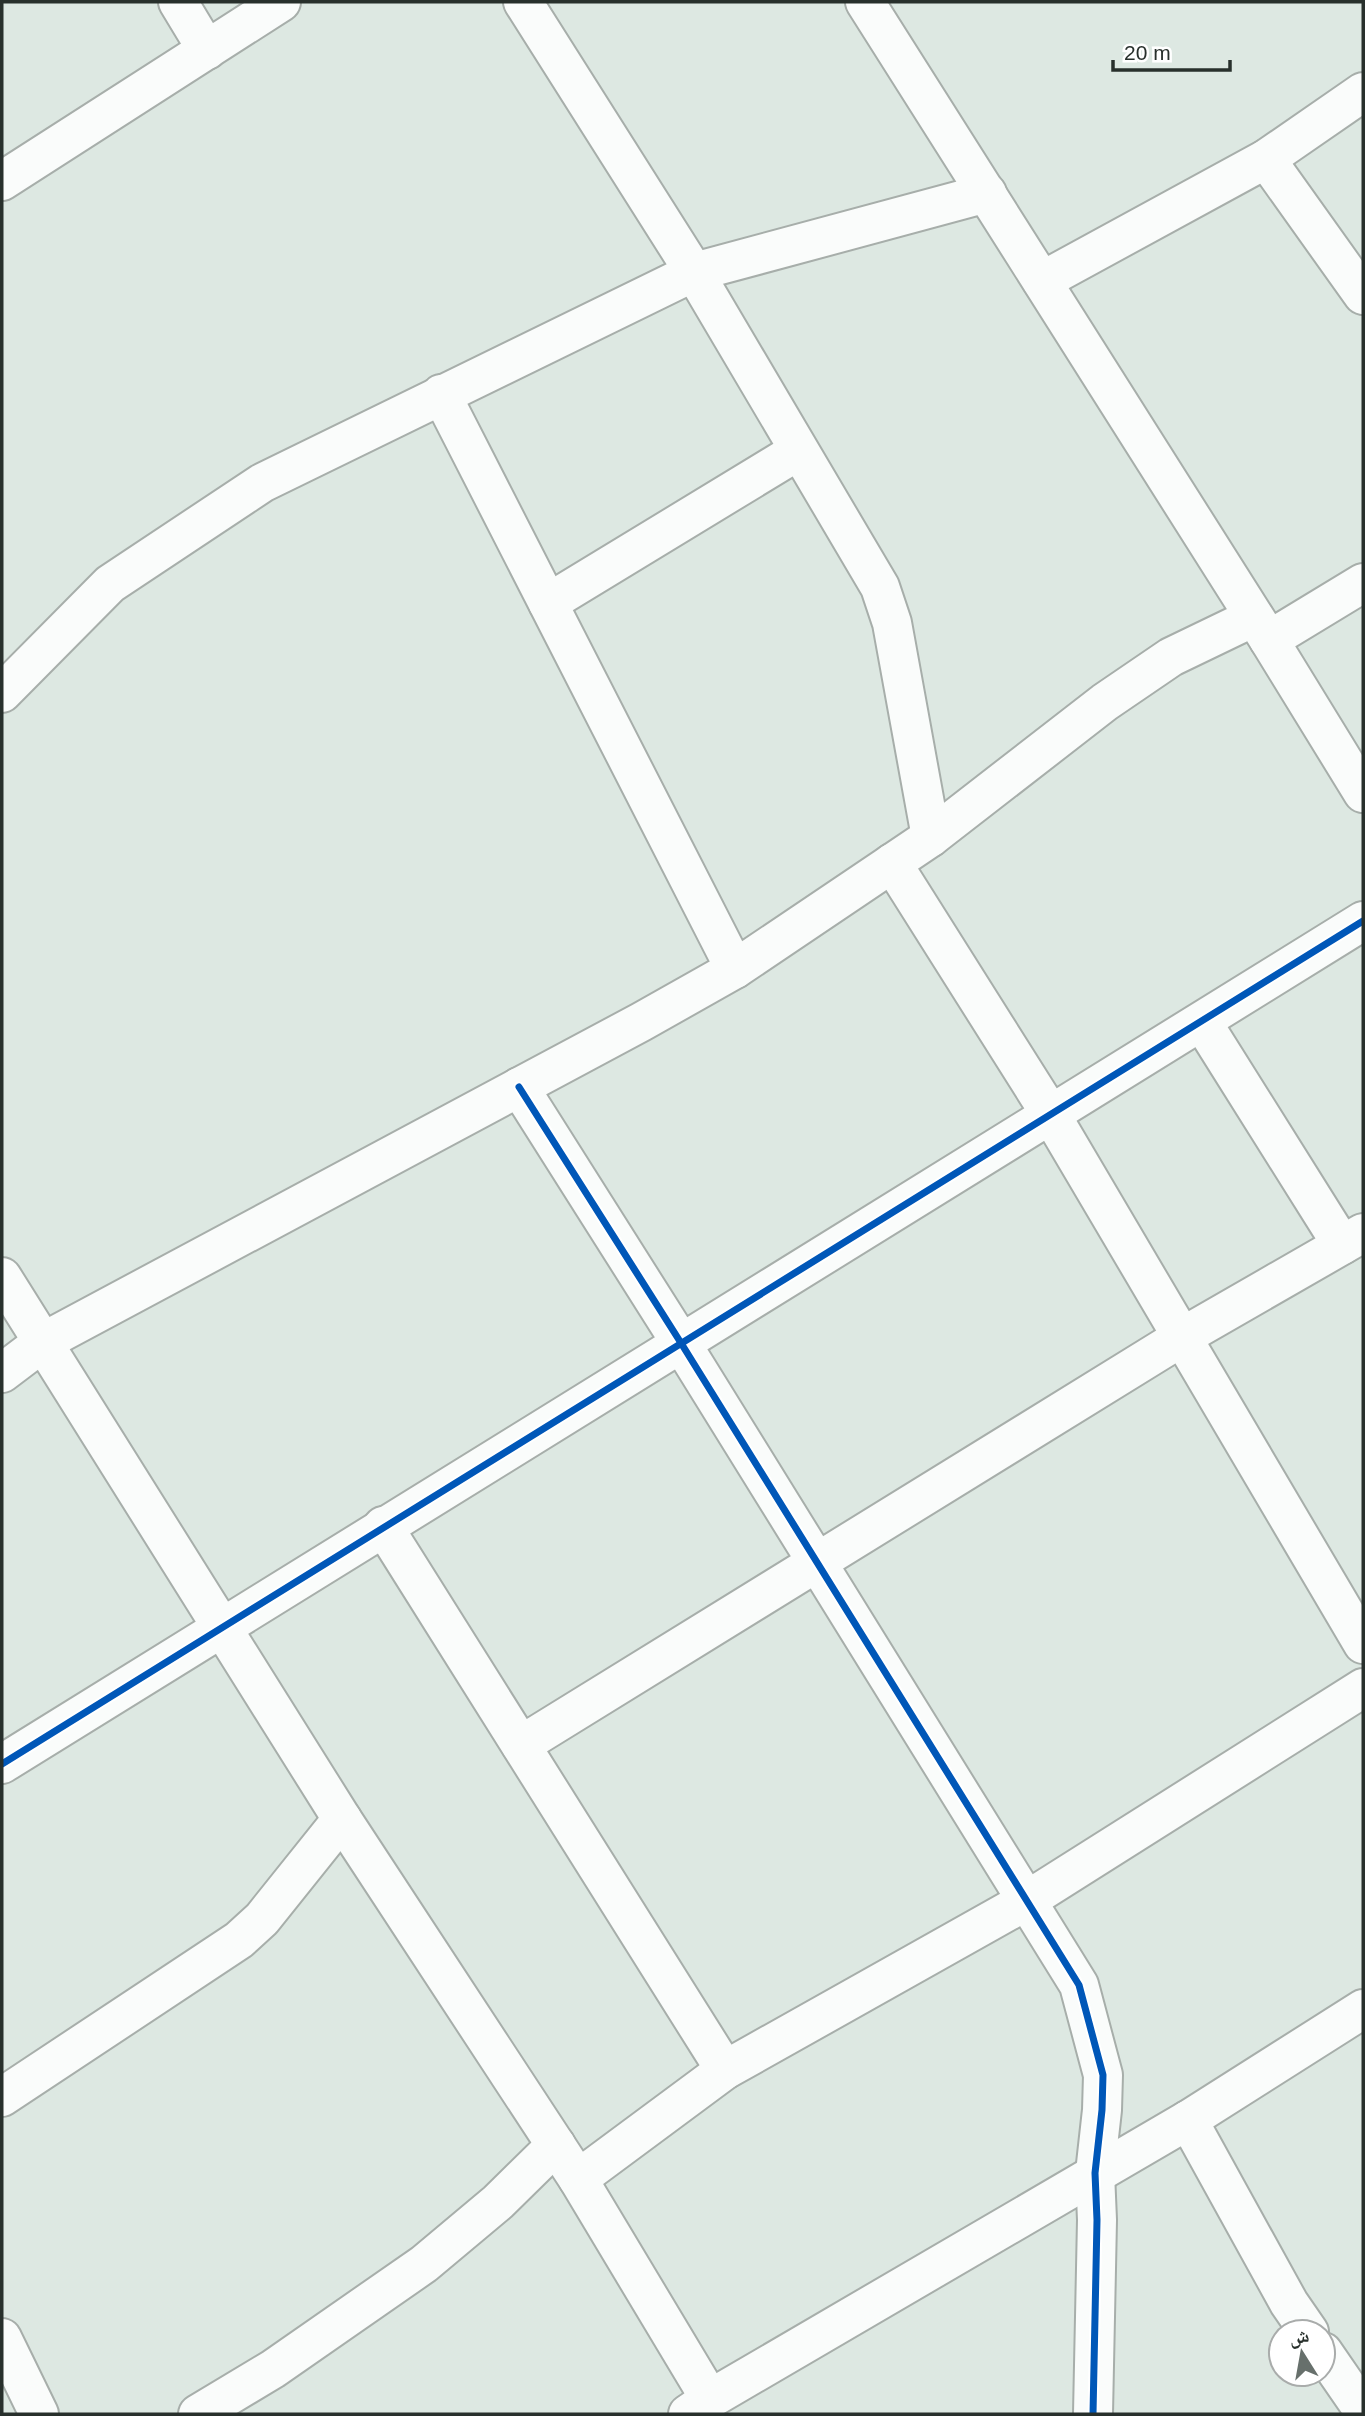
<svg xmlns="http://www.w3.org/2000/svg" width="1365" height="2416" font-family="Helvetica,'Noto Naskh Arabic',sans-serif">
  <rect width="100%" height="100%" fill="#dde8e2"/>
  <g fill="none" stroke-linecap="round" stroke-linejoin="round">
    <g stroke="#a7aeaa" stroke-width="42">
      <g id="minor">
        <polyline points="178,2 207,50"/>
        <polyline points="523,2 694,272 880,587 892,623 931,837"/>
        <polyline points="865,2 1269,640 1363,793"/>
        <polyline points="1266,159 1363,295"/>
        <polyline points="2,181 281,2"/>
        <polyline points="1042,281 1266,159 1363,92"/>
        <polyline points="441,394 735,969"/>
        <polyline points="548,603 798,451"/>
        <polyline points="1269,640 1363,583"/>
        <polyline points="2,693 110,584 262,483 694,272 987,193"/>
        <polyline points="892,863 1051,1115 1363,1644"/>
        <polyline points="1202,1022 1342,1245"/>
        <polyline points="519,1087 681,1343 1079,1985 1103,2075 1102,2110 1095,2173 1097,2220 1093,2414"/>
        <polyline points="2,1277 342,1819 578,2179 710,2399"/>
        <polyline points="2,1373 43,1342 641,1022 735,969 931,837 1105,702 1171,657 1254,617"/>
        <polyline points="383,1526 725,2070"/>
        <polyline points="521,1745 1182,1337 1363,1233"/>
        <polyline points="2,1764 1363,921"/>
        <polyline points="2,2097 239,1940 262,1919 342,1819"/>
        <polyline points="1188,2120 1289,2303 1309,2332"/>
        <polyline points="578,2179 725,2070 1026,1901 1363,1688"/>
        <polyline points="2,2338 39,2414"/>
        <polyline points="1323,2352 1363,2410"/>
        <polyline points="198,2414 273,2369 424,2264 498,2202 556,2145"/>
        <polyline points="688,2414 710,2399 1188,2120 1363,2009"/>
      </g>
    </g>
    <use href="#minor" stroke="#fafcfb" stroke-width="38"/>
    <g stroke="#fff" stroke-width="11">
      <g id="cycleway">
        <polyline points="519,1087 681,1343 1079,1985 1103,2075 1102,2110 1095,2173 1097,2220 1093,2414"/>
        <polyline points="2,1764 1363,921"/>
      </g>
    </g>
    <use href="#cycleway" stroke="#0057b8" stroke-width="7"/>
  </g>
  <rect width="1365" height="2416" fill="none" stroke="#28302c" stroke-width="7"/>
  <g transform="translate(1302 2353) rotate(349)"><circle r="33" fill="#ffffff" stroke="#a9acab" stroke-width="2"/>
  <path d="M0-5L12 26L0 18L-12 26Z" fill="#67706c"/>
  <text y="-10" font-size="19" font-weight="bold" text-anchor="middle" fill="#28302c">ش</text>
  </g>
  <path d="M1113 60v10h117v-10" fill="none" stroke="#28302c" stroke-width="3.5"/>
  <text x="1124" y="60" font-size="21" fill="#28302c" stroke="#ffffff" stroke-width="5" paint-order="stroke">20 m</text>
</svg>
